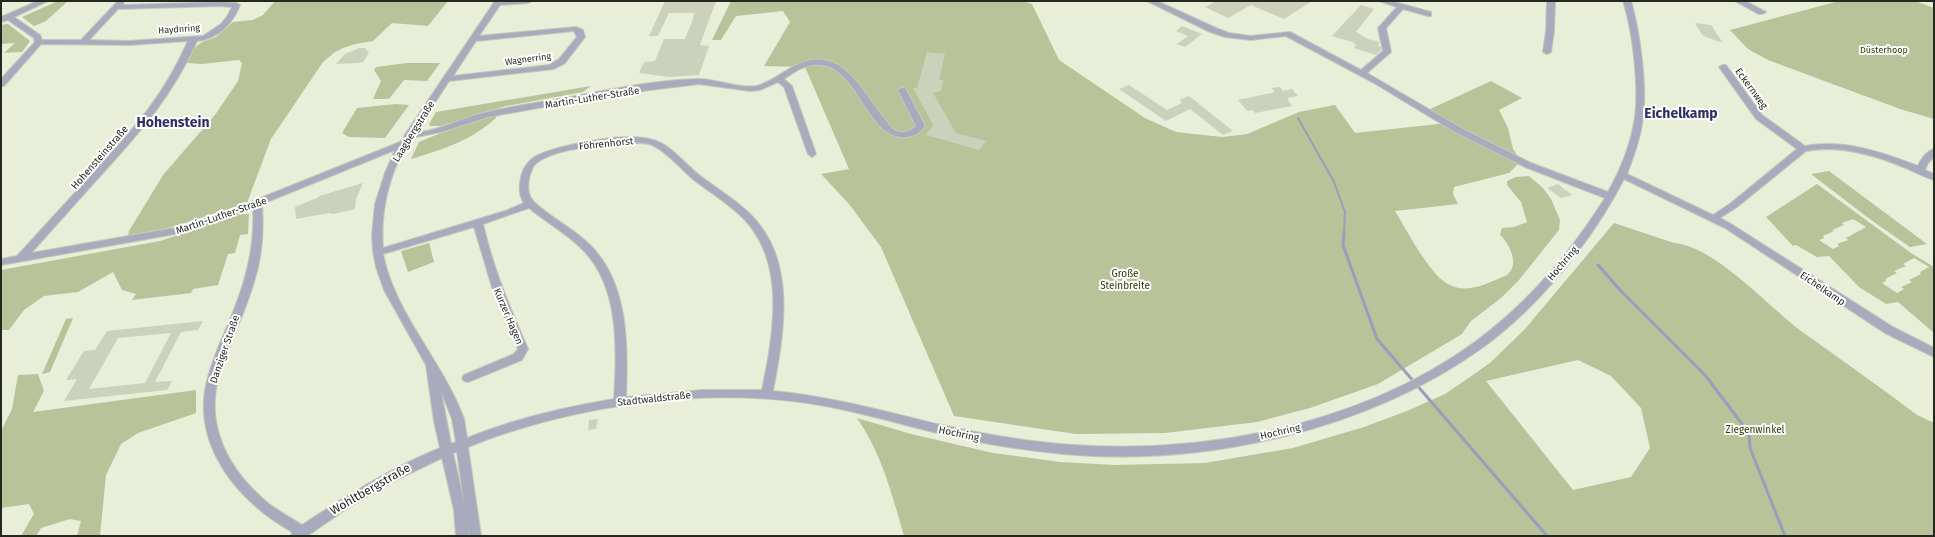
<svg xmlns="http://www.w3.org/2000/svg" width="1935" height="537" font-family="'Fira Sans',sans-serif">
  <rect width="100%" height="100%" fill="#e8eed8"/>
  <g fill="#b9c39a" fill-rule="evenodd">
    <polygon points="58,1 68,1 46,21 34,26 22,17"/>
    <polygon points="275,1 448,1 428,26 392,23 373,41 355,44 343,48 335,52 323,62 271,139 247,203 169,228 128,236 129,231 163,175 215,115 238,81 242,63 239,60 202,64 187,63 194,48 202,42 216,37 233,22 253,20 263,15"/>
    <path d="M 731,1 L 1030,1 L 1026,2 L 1032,4 L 1059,60 L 1145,118 L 1176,132 L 1222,137 L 1247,134 L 1299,112 L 1335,105 L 1355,133 L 1447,123 L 1428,110 L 1491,81 L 1522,98 L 1499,110 L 1508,128 L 1513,149 L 1521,161 L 1509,173 L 1454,187 L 1453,194 L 1458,204 L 1395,211 C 1408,232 1427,270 1446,283 C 1464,294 1481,286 1498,279 C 1501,277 1507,276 1509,273 C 1519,263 1509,243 1500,235 L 1502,228 L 1514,227 L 1527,222 L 1521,202 L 1507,185 L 1507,181 L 1516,177 L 1529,176 L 1543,188 L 1551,199 L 1560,220 L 1559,230 L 1519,280 L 1501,298 L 1471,321 L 1462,334 L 1378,384 L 1310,408 L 1257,422 L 1165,433 L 1076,434 L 954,416 L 881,247 L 849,204 L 821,174 L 849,169 L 805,67 L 764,66 L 790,22 L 783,11 L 736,16 L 721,40 L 712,40 Z"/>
    <polygon points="1839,1 1915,1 1934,8 1934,119 1900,109 1768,60 1748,49 1730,30"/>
    <polygon points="6,24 8,24 30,41 22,52 4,53 15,43 1,44 1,25"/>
    <polygon points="407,63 440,63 427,81 404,80 389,99 373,99 381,81 374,70 376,67"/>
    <polygon points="591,86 583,92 506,106 440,126 430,126 429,124 436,112"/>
    <polygon points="396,104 409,105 385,138 349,137 342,133 357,108"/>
    <path d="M 496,114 L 496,118 C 470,141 444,149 411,159 L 419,142 L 441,133 Z"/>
    <polygon points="1829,171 1927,244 1910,247 1871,220 1811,174"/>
    <path d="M 1817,184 L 1911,253 L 1934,267 L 1934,333 L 1898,302 L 1886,304 L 1859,287 L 1829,256 L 1817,257 L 1796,245 L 1793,246 L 1766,217 ZM 1853,219 L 1866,227 L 1846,238 L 1848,240 L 1837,244 L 1839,246 L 1833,249 L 1819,240 L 1824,238 L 1823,236 L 1834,231 L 1832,230 L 1844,225 L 1842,223 ZM 1914,258 L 1929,267 L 1920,272 L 1921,274 L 1909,280 L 1912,282 L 1901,287 L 1904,289 L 1897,293 L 1882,283 L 1887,280 L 1885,279 L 1897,273 L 1894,271 L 1906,266 L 1903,264 Z"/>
    <polygon points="242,214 249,214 248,234 240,235 235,253 228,254 218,285 193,289 191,293 132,300 136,294 122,290 113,272 78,292 44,296 24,310 9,330 1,330 1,270 160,241"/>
    <path d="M 1614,223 L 1674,243 C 1713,245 1769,307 1801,331 C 1840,359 1879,386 1917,415 L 1934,423 L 1934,536 L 904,536 C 892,495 882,454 857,418 L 911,434 L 993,453 L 1060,462 L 1114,465 L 1205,463 L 1293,448 L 1364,427 L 1407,411 L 1445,394 L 1470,377 L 1491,362 L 1525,329 ZM 1578,360 L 1611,376 L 1641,408 L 1650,448 L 1631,477 L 1573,490 L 1486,381 Z"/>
    <polygon points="429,243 434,262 408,272 401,251"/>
    <polygon points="73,318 50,372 42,374 66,319"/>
    <polygon points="38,374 44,391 33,412 196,390 196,413 138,433 121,444 106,475 100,536 77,536 81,521 70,519 41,528 36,536 21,536 34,514 29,504 1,508 1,431 12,409 18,375"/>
  </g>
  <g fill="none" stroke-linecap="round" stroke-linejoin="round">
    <polyline stroke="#999ebb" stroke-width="2" points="1298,118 1334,182 1345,212 1344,233"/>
    <g stroke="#999ebb" stroke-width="3">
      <polyline points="1344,232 1343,245 1377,339 1547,536"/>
      <polyline points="1598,265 1620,290 1705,375 1749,433 1750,448 1785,536"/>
    </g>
  </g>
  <g fill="#cbd1bb" fill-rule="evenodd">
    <polygon points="665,1 716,1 700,45 709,46 699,75 669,77 639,73 644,62 655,61 664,39 685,39 693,19 694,13 669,13 658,36 649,36"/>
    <polygon points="1216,1 1312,1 1284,19 1251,5 1228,18 1205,7"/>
    <polygon points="1361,5 1374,9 1356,32 1368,39 1380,42 1378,46 1381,47 1381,50 1376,55 1354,48 1356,45 1353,44 1355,43 1332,36"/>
    <polygon points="1695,23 1711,25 1723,43 1703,36"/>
    <polygon points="1182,26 1202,34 1185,47 1177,44 1188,36 1176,31"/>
    <polygon points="359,48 365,48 369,53 363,62 358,63 336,64 345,54"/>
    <polygon points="927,52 945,54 939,80 943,80 941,91 933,93 956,133 986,141 979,150 926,135 933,125 913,88 917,88"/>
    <polygon points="1129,85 1167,110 1182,103 1179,100 1189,96 1233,131 1223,135 1190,109 1166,121 1119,89"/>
    <polygon points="1280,87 1283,91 1292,89 1298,96 1287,98 1292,106 1255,113 1253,110 1247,111 1238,100 1275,92 1271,88"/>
    <polygon points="363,183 356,199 355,209 333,214 329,213 296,219 295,207 319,197 319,196"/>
    <polygon points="1558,184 1572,195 1561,198 1547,188"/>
    <path d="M 203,321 L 198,330 L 181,332 L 155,382 L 172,381 L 167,390 L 64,401 L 77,379 L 66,380 L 84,351 L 95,350 L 107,331 ZM 171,333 L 145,383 L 89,389 L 118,338 Z"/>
    <polygon points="598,419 596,429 588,430 589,420"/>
  </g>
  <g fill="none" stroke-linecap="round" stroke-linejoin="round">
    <g stroke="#c5cab7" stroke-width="2">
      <g id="minor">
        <path d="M 38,1 L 48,1 L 14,17 L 40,35 L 42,40 L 81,40 L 118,1 L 124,1 L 123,5 L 220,2 L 236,3 L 240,5 C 233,24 217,39 197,41 C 172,96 142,130 102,174 C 78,200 55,227 31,253 L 180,227 L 218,215 L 400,142 L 495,1 L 532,1 L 528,3 L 500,5 L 479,36 L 576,27 L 583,30 L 585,37 L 565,63 L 554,69 L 449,81 L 415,133 C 436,131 456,121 476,115 C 505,107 535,103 564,98 C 608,90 655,80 699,79 C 718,79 737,89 756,86 C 774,82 788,66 807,61 C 845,51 864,94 884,118 C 887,122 891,129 896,131 C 903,134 911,131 916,126 L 898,90 L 902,88 L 905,88 L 924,124 L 924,127 C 920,133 914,136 906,137 C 865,142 858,54 808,66 C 799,68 791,74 784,79 L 792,86 L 816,154 L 812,157 L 808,154 L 784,87 L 778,82 L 760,90 L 750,91 L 699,84 L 610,95 L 488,117 L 441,132 L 411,138 C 390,170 380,209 383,248 L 505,211 L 524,203 C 520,197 519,190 520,183 C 523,157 540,153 562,147 C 587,141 637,130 661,143 C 676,151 688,167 703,178 C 719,190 736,200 751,215 C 797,261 784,333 773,391 C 829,396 883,411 937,424 C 968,431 1001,437 1033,441 C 1181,460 1353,431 1475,342 C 1527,304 1571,252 1605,198 L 1525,167 L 1455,132 L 1374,83 L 1286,36 L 1251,40 L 1225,37 L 1210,32 L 1147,1 L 1157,1 L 1216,28 L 1229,33 L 1251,36 L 1290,32 L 1361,70 L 1383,51 L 1378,28 L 1397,7 L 1379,1 L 1391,1 L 1431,12 L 1431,16 L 1428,16 L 1403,9 L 1386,28 L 1391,52 L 1367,73 L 1461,128 L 1531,163 L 1608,192 C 1621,169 1631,144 1635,117 C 1639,85 1633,32 1623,1 L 1631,1 C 1640,32 1647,85 1643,117 C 1641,137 1634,156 1627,174 L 1713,215 L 1731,203 L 1797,149 L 1756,119 L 1719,67 L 1723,65 L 1726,65 L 1762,115 L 1805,146 C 1844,139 1882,152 1918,166 C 1920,160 1927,151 1934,149 L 1934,157 L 1928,163 L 1925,170 L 1934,174 L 1934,180 C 1923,177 1914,171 1903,167 C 1872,154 1839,145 1806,151 L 1737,207 L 1720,218 L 1731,224 L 1893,327 L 1934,348 L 1934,357 L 1885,333 L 1725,228 L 1624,179 C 1592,241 1539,307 1482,348 C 1366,431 1204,467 1063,454 C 1021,450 978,443 937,433 C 900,424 863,413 825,406 C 713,385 575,404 468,447 L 481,536 L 469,536 L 468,528 L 468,536 L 456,536 L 454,510 L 442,458 L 390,483 L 345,510 L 307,536 L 291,536 L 292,532 C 281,525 270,519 260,510 C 220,477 193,429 208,377 C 214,354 225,333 233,312 C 247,278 255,244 253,208 L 224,219 L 181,233 L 1,265 L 1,259 L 17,256 C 43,228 68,200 94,172 C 134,128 164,96 188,41 L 129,45 L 41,44 L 4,86 L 1,86 L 1,79 L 35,42 L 34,38 L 8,20 L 1,22 L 1,17 ZM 220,6 L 232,7 L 228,15 L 221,24 L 203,36 L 129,41 L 89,40 L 118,9 ZM 574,31 L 577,37 L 559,59 L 549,65 L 453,76 L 476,41 ZM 628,143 C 636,143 645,142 652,145 C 666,151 682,170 694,180 C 711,193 729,204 744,219 C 787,264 773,336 762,390 L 702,390 L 626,397 C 628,346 629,284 590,245 C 573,228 551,218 534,202 C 525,193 528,178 533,167 C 545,149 607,144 628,143 ZM 395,150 L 385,173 L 375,204 L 372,235 L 373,251 L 376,267 L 384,290 L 426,365 L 434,421 L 440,448 C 391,468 346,496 302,525 C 291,518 280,512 269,504 C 230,472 204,427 219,376 C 228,345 244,316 253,285 C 262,259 264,232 262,204 ZM 529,208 C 546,222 566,233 582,249 C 620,286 617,350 614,399 C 565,407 514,419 467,438 L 464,419 L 457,402 C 434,352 394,309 383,254 L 474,227 L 492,287 L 518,349 L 514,354 L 464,375 L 462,378 L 464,381 L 468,382 L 522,360 L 528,349 C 510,308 493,268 483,224 ZM 441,391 L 452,419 L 456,442 L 451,444 ZM 457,452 L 464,502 L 453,453 Z"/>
        <polygon points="1547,1 1555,1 1554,31 1551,52 1547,54 1543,52 1546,31"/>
        <polygon points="1735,1 1745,1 1766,12 1762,14 1759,14"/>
      </g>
    </g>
    <use href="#minor" fill="#a8abbe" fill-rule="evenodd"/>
  </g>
  <g text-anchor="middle" stroke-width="4" stroke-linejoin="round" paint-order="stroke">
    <g font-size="9" fill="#262820" stroke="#fff">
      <text transform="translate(179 29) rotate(-4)" y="3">Haydnring</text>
      <text transform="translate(528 59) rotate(-8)" y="3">Wagnerring</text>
    </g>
    <g font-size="9" fill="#303802" stroke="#fff">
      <text x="1884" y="53">Düsterhoop</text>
    </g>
    <g font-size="10" fill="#262820" stroke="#fff">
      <text transform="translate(1752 88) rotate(54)" y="4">Eckernweg</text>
      <text transform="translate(592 97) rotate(-9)" y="4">Martin-Luther-Straße</text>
      <text transform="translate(413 131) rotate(-58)" y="4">Laagbergstraße</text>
      <text transform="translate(606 143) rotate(-6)" y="4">Föhrenhorst</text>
      <text transform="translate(99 157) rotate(-49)" y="4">Hohensteinstraße</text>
      <text transform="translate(221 215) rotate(-19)" y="4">Martin-Luther-Straße</text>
      <text transform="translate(1562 263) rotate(-50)" y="4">Hochring</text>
      <text transform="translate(1823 288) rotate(34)" y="4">Eichelkamp</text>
      <text transform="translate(509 316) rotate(67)" y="4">Kurzer Hagen</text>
      <text transform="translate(224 349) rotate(-71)" y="4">Danziger Straße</text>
      <text transform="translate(654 398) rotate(-6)" y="4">Stadtwaldstraße</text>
      <text transform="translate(1280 431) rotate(-13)" y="4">Hochring</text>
      <text transform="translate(959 433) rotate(12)" y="4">Hochring</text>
    </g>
    <g font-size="10" fill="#303802" stroke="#fff">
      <text x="1125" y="277">Große<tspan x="1125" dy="12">Steinbreite</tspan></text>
      <text x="1755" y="433">Ziegenwinkel</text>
    </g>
    <g font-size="12" fill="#262820" stroke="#fff">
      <text transform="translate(370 489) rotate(-30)" y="4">Wohltbergstraße</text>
    </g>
    <g font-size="14" font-weight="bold" fill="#2d2f69" stroke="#fff">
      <text x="1681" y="118">Eichelkamp</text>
      <text x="173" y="127">Hohenstein</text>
    </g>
  </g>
  <rect width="1935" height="537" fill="none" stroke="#262820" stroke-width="4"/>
</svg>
